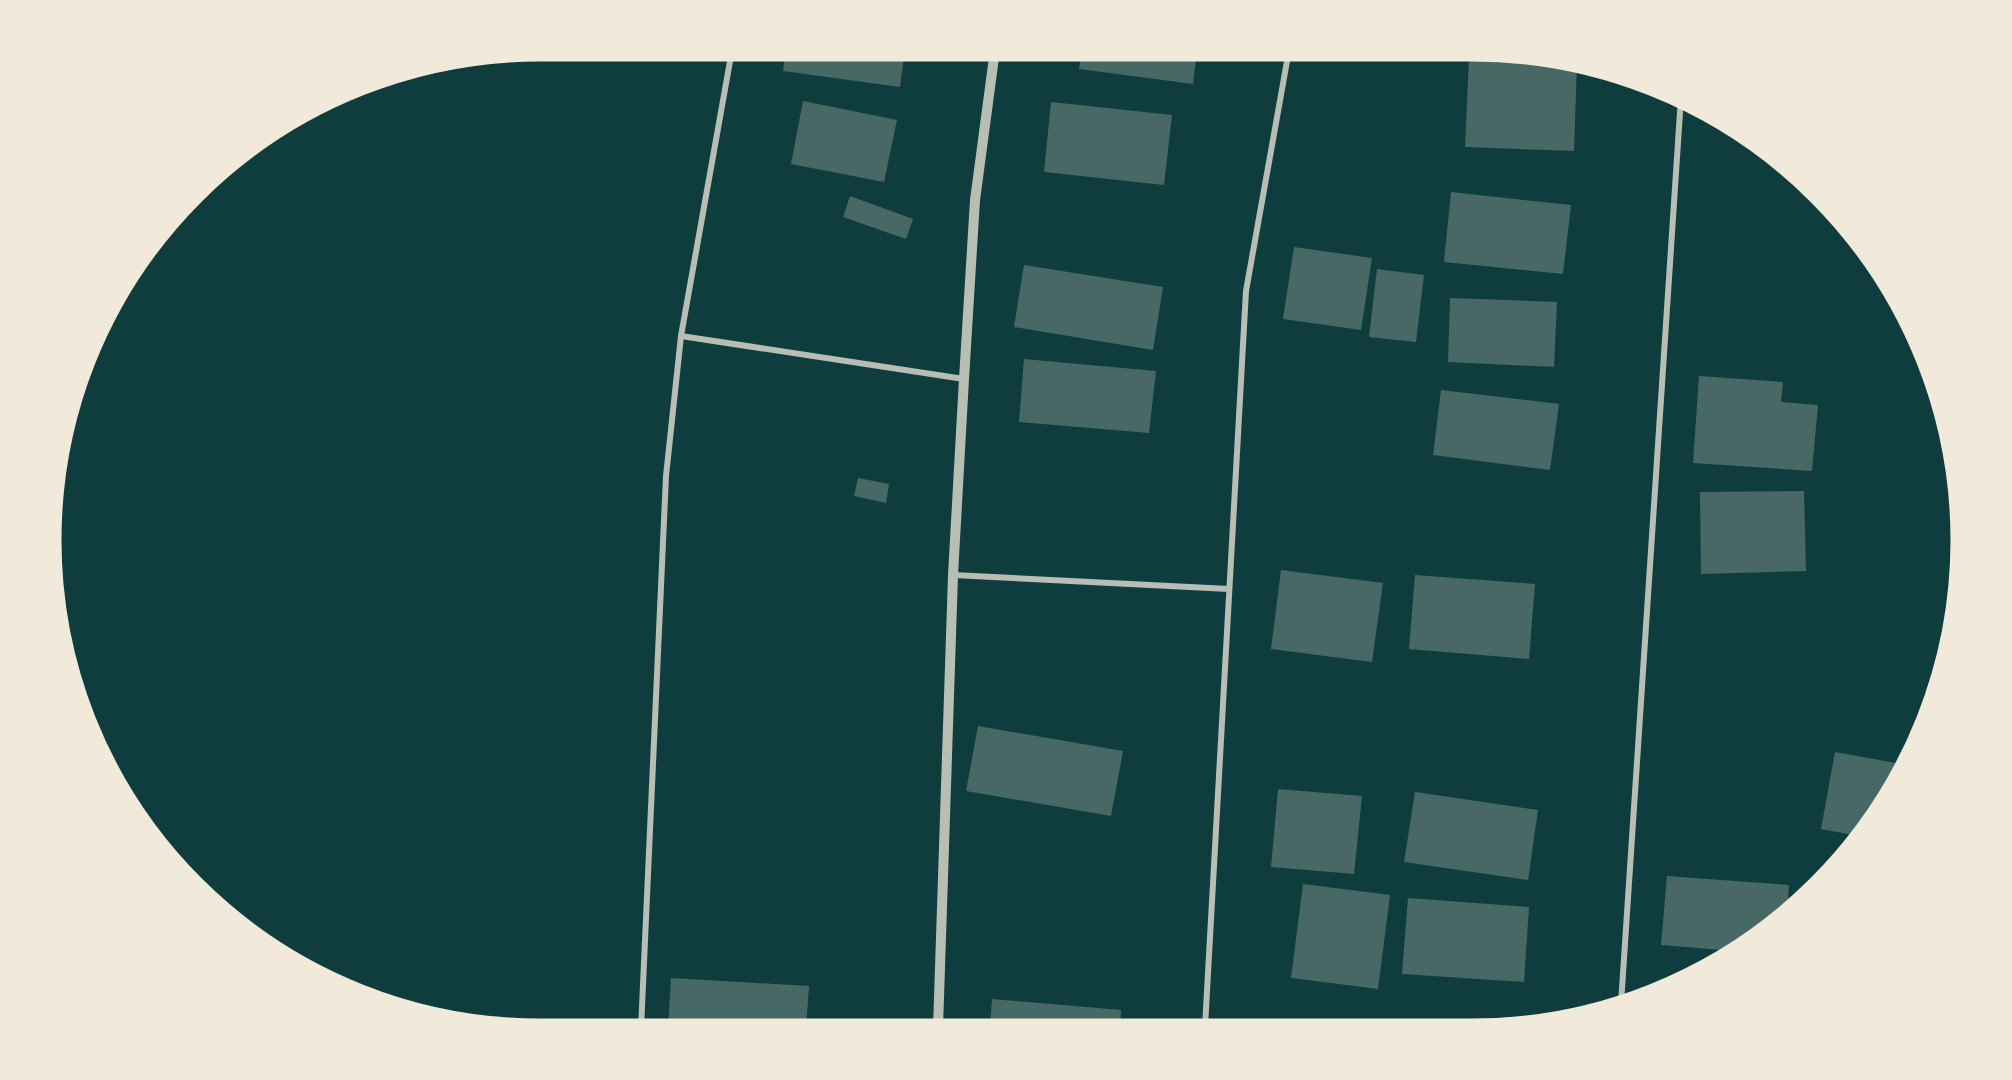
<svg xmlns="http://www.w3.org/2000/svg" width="2012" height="1080" font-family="'Alegreya Sans',sans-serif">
  <rect width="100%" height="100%" fill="#0f3d3e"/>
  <g fill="#486865">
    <polygon points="786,50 905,50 900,87 783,71"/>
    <polygon points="1082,50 1197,50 1193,84 1079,69"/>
    <polygon points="1432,50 1464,50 1461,59"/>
    <polygon points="1469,58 1577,63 1574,151 1465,147"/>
    <polygon points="803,101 897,120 884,182 791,164"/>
    <polygon points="1051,102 1172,115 1164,185 1044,172"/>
    <polygon points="1451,192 1571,205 1563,274 1444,262"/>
    <polygon points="850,196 913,219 906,239 843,217"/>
    <polygon points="1294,247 1372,258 1361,330 1283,319"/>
    <polygon points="1024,265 1163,287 1153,350 1014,327"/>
    <polygon points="1377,269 1424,275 1416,342 1369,337"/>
    <polygon points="1450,298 1557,302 1554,367 1448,362"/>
    <polygon points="1024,359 1156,371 1149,433 1019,422"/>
    <polygon points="1699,376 1783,382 1781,402 1818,405 1812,471 1693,463"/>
    <polygon points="1441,390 1559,404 1550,470 1433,455"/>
    <polygon points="858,478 889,484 886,503 854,496"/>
    <polygon points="1804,491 1806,571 1701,574 1700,492"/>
    <polygon points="1281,570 1383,583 1372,662 1271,649"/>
    <polygon points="1415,575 1535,584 1529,659 1409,649"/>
    <polygon points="978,726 1123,751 1111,816 966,791"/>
    <polygon points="1835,752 1907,765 1859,836 1821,829"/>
    <polygon points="1278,789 1362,796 1354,874 1271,867"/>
    <polygon points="1415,792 1538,810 1528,880 1404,862"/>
    <polygon points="1667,876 1789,885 1787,914 1770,929 1733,951 1661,945"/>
    <polygon points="1303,884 1390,895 1378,989 1291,978"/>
    <polygon points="1408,898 1529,907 1524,982 1402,974"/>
    <polygon points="671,978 809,986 806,1029 668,1029"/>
    <polygon points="992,999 1121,1010 1120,1028 990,1028"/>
  </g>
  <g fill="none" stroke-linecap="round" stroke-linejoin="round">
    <g stroke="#b8beb3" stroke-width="6">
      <polyline points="681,336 964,379"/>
      <polyline points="953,575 1229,589"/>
      <polyline points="1621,1004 1681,97"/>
      <polyline points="1205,1027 1246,291 1289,50"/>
      <polyline points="641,1029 666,476 681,336 732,50"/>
    </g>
    <polyline stroke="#b8beb3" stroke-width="10" points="938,1028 953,575 964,379 975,200 995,50"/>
  </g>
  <path d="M0 0H2012V1080H0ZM540 60H1472A480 480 0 0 1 1952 540V540A480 480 0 0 1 1472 1020H540A480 480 0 0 1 60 540V540A480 480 0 0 1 540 60Z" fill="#f1e9da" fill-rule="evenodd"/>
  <path fill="none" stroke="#f1e9da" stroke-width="3" d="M540 60H1472A480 480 0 0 1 1952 540V540A480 480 0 0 1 1472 1020H540A480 480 0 0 1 60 540V540A480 480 0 0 1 540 60Z"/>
</svg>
